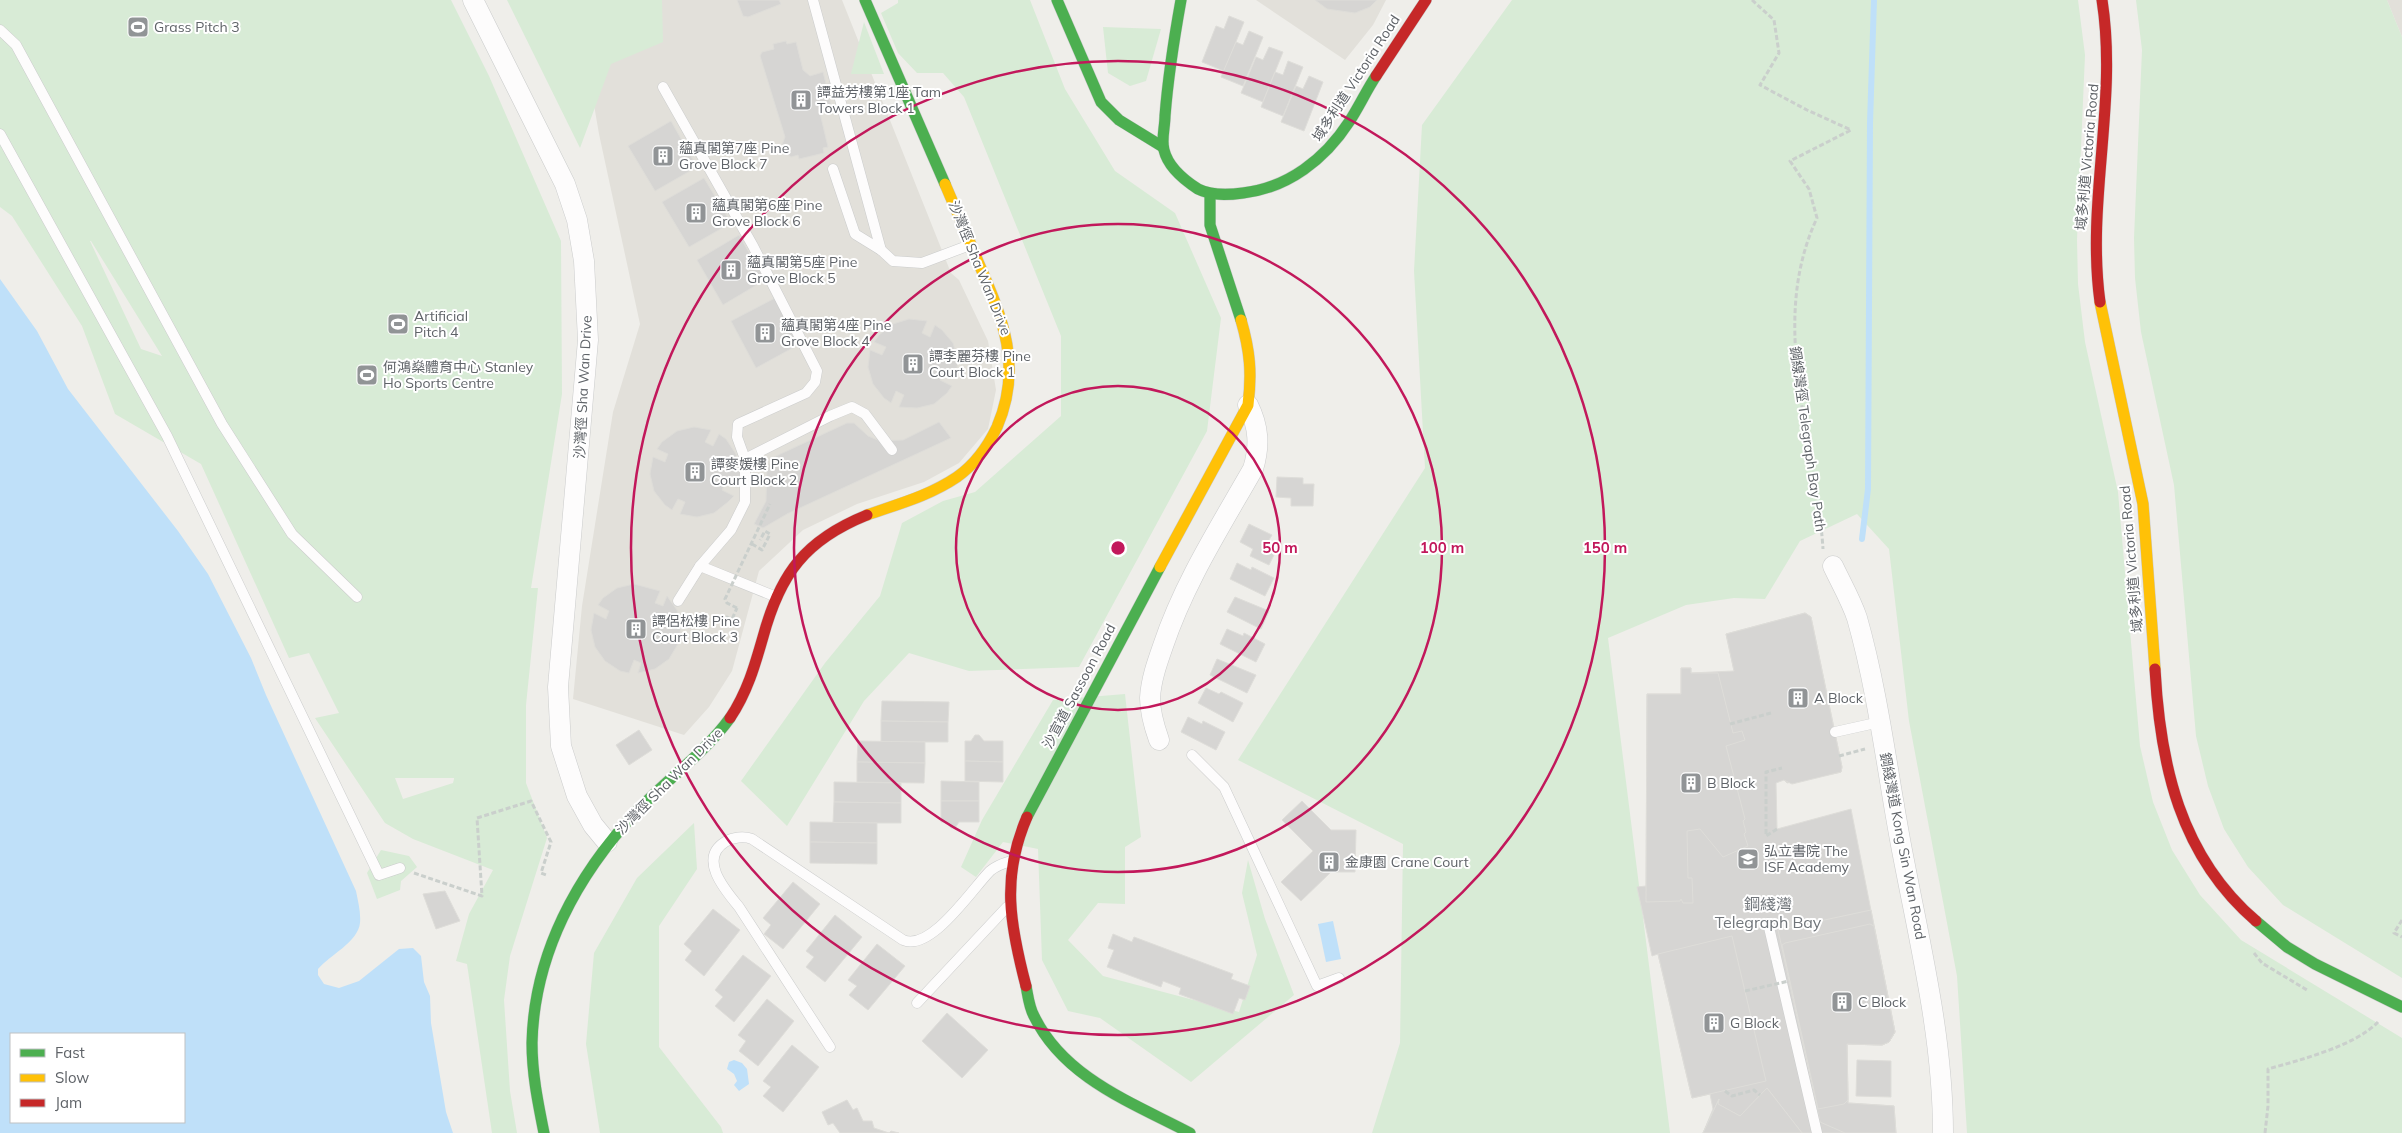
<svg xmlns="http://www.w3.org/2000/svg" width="2402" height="1133" font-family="Mulish,'Noto Sans TC',sans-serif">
  <rect width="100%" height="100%" fill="#efeeea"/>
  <g fill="#e2e0da">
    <polygon points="576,0 842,0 951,273 959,280 988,341 996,390 988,429 959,463 924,482 857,504 803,530 759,571 732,671 709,707 684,735 573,699 582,606 613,412 640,324 599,134"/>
    <polygon points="1256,0 1386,0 1373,25 1345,60"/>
    <polygon points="2387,0 2402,0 2402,37"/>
  </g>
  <g fill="#d8ebd6" fill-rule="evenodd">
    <path d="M 0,0 L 451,0 L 489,76 L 561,241 L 562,394 L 531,588 L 538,588 L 526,705 L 526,783 L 547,838 L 510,956 L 504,1000 L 510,1091 L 517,1133 L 492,1133 L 467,964 L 456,961 L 469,914 L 493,870 L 413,839 L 385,823 L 315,718 L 339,713 L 309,653 L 289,658 L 201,464 L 115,414 L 82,326 L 12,216 L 0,207 ZM 90,241 L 91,241 L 162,356 L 141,349 ZM 395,778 L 454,778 L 454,779 L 453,783 L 403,799 Z"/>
    <polygon points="507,0 662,0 663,42 611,64 580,148"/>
    <polygon points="898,0 1030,0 1065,89 1115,171 1175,213 1221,318 1207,431 1079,667 969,671 909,653 864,701 787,826 741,781 825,663 880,596 902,523 943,501 975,492 1061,416 1061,336 964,97 943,73 917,73 898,53 881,13 898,3"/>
    <polygon points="1512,0 2078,0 2085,55 2077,240 2078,284 2085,342 2118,492 2140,746 2153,802 2172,850 2200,895 2241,940 2402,1038 2402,1133 1967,1133 1957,976 1909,721 1889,549 1857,514 1800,541 1765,599 1734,598 1686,605 1608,638 1670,1133 1372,1133 1400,1043 1403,844 1238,760 1425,468 1414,271 1422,125"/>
    <polygon points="2136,0 2387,0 2402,37 2402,978 2283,905 2248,867 2224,829 2208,786 2196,736 2174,485 2141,332 2135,278 2134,238 2142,50"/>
    <polygon points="864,22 884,74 851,74"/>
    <polygon points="1103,27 1161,29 1146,81 1130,86 1108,73"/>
    <polygon points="1125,694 1141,837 1125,847 1125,904 1098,903 1068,940 1103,976 1239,1012 1257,955 1242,893 1248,860 1265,919 1294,995 1191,1082 1100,1018 1068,1011 1042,960 1038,849 1003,842 976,877 961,867 982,820 1053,700"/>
    <polygon points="694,823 697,869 659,926 659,1047 721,1127 723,1133 600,1133 586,1044 594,953 637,878"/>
    <polygon points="381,850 409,856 417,867 401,881 400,890 377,899 367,873"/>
  </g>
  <g fill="#bfe0f9" fill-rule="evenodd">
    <path d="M 0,279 L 37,331 L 68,389 L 178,531 L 208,574 L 251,658 L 266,695 L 356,891 C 358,901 361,913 360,923 C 358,942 330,955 318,969 L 318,975 L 324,984 L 339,988 L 359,981 L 399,949 L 413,948 L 421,956 L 424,982 L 430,996 L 431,1023 L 446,1112 L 453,1133 L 0,1133 ZM 184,1034 L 184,1122 L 11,1122 L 11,1034 Z"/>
    <polygon points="1333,921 1341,959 1326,962 1318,924"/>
    <polygon points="734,1060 742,1063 747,1069 749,1084 739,1091 734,1085 737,1081 734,1074 727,1069 729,1062"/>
  </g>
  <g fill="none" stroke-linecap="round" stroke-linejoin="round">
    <polyline stroke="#bfe0f9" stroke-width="6" points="1862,539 1868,489 1870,123 1874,0"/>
  </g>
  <g fill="#d6d5d3" stroke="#deddd9">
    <polygon points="737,0 779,0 781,4 748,17 743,16"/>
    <polygon points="1315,0 1377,0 1370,7 1355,13 1327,9"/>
    <polygon points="1229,16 1244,22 1224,71 1202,62 1216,26 1224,29"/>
    <polygon points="1249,31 1263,37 1243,86 1221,77 1236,42 1243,45"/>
    <polygon points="786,41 787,44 796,42 803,70 810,76 823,72 826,84 830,83 832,92 828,93 831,106 819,109 828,147 823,148 824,153 799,159 798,155 791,157 784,152 782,145 785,137 760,56 762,52 774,49 773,44"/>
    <polygon points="1269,47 1283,52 1263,102 1241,93 1256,57 1263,60"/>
    <polygon points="1288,61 1303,67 1283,116 1261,107 1275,72 1283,75"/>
    <polygon points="1309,76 1323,82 1304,131 1281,122 1296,86 1303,89"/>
    <polygon points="671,121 697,167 655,191 628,146"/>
    <polygon points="704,178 731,223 689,247 662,202"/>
    <polygon points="739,235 765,280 723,305 697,260"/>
    <polygon points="775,298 800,344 756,368 731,321"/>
    <polygon points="909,319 927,321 922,333 930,337 935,325 942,330 953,343 958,360 956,377 944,372 940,380 952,386 947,393 934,404 917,408 899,407 904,395 896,391 891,403 884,398 873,384 868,367 870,350 882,355 886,347 874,342 879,335 893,324"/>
    <polygon points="939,422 951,438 787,514 763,528 754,524 766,501 767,467 774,457 847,423 854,423 868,436 880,441 903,440"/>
    <polygon points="694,427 711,430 705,442 713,446 719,434 726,439 736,454 740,471 737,488 726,482 722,490 734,496 728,502 714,513 697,517 680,514 685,502 678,499 672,510 665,505 654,491 650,474 653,457 665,462 668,454 657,449 662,442 677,431"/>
    <polygon points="1277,477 1303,478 1303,484 1314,484 1313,506 1291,506 1291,498 1276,497"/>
    <polygon points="1249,524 1272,535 1269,540 1279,545 1269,565 1250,556 1253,549 1240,542"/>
    <polygon points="1237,563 1251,570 1252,567 1274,578 1265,596 1230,579"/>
    <polygon points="634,584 660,591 655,603 663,606 667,596 677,610 681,627 678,644 669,659 655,669 638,673 641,663 634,660 629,673 620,671 605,661 595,647 591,630 594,613 606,619 609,611 598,605 603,598 617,588"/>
    <polygon points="1235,597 1269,611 1261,629 1227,612"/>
    <polygon points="1805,613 1811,617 1842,767 1841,772 1837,773 1787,783 1784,780 1764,677 1737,684 1726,634"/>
    <polygon points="1805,613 1811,617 1842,767 1841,772 1837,773 1792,784 1784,780 1776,783 1777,829 1851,809 1895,1032 1889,1042 1882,1045 1847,1044 1848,1103 1894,1106 1896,1133 1703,1133 1713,1109 1710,1094 1692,1098 1658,954 1652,956 1637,887 1646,886 1647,694 1681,694 1681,668 1691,668 1691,673 1734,671 1726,634"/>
    <polygon points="1227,629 1243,636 1244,633 1265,644 1256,662 1220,644"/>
    <polygon points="1217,659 1256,675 1247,693 1210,675"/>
    <polygon points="1681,668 1691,668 1691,673 1718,673 1733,733 1742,731 1745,740 1726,746 1745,819 1743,821 1746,832 1744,834 1748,846 1723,857 1700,829 1687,831 1688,878 1692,878 1693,903 1683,903 1681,899 1680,901 1646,902 1647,694 1681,694"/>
    <polygon points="1206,688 1219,694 1221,692 1243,703 1233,722 1198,703"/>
    <polygon points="882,701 949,702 948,722 881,721"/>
    <polygon points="1188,717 1202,724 1203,721 1225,732 1216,750 1181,732"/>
    <polygon points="881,721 948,722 948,742 881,742"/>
    <polygon points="639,730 652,750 629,765 616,745"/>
    <polygon points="975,735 979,735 984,741 1003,741 1003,762 965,761 965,741 971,741"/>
    <polygon points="858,741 925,742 925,763 857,762"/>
    <polygon points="965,761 1003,762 1003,782 965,781"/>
    <polygon points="857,762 925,763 924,783 857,782"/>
    <polygon points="941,781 979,782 979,801 941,801"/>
    <polygon points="834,782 901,783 901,803 834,802"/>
    <polygon points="941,801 979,801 979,822 959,822 955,828 951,828 946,822 941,822"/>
    <polygon points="1302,801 1331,830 1356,830 1355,872 1331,872 1301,901 1281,882 1313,851 1282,820"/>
    <polygon points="834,802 901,803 901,823 833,823"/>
    <polygon points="810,822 877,823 877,843 810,842"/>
    <polygon points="810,842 877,843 877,864 810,863"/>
    <polygon points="793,882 820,904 783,949 764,934 771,925 763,918"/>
    <polygon points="445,891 460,921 436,929 423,894"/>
    <polygon points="713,909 740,930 704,976 685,960 692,951 684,944"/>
    <polygon points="1871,910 1895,1032 1889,1042 1882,1045 1847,1044 1848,1103 1894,1106 1896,1133 1845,1133 1820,1122 1778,930"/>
    <polygon points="835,915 862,937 825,982 806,967 814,957 806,951"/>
    <polygon points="1870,924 1874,926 1895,1032 1889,1042 1882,1045 1847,1044 1848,1100 1844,1104 1818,1109 1782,945 1785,943"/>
    <polygon points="1113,934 1132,942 1134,937 1233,974 1231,979 1250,986 1245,1000 1239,998 1233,1014 1179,994 1181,988 1163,981 1161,987 1107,967 1114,950 1108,948"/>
    <polygon points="1732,936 1766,1081 1692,1098 1658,954"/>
    <polygon points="877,944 905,966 868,1010 849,995 857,986 848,980"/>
    <polygon points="743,955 771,976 734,1022 715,1006 723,997 715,990"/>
    <polygon points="767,999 794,1021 758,1066 739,1051 746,1041 738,1035"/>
    <polygon points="947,1013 988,1050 962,1078 922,1041"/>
    <polygon points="792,1045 819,1067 783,1112 763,1096 771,1087 763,1081"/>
    <polygon points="1857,1060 1891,1061 1891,1097 1856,1096"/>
    <polygon points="1767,1088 1802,1133 1703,1133 1719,1099 1718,1104 1740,1116"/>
    <polygon points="1767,1088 1802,1133 1703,1133 1719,1099 1718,1104 1740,1116"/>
    <polygon points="847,1100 853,1110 857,1108 863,1121 872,1121 874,1128 889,1133 891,1131 899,1133 840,1133 833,1123 828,1125 822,1112"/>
  </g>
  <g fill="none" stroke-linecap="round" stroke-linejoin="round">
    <g stroke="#cbcccc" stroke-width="11">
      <g id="lane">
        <polyline points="813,0 881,250 893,261 922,263 970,245"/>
        <polyline points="0,30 16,45 222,424 292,534 357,597"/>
        <polyline points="663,87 753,246 817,371 815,382 806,393 738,424 737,437 745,459"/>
        <polyline points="0,134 167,436 379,875 400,868"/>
        <polyline points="833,169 855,234 881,250"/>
        <polyline points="774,596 700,566 731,530 745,502 745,459 830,416 852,407 865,414 892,450"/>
        <polyline points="678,601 700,566"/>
        <polyline points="1835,732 1880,722"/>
        <polyline points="1192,755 1224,787 1317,986 1339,978"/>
        <polyline points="1768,923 1817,1133"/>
        <polyline points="917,1003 1007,907"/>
        <path d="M 830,1047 L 739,907 C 725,890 698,859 725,842 C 733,837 744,836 752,839 L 903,940 C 931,952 972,889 990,871 C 996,866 1004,863 1011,861"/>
      </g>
    </g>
    <g stroke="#cbcccc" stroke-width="21">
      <g id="street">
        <polyline points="473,0 565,184 577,220 584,261 588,340 558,687 561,746 577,796 593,825 607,842"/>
        <path d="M 1833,566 C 1841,583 1851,600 1857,618 C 1878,692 1887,770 1901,845 C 1919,941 1943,1035 1943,1133"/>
        <path d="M 1159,740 C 1154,726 1150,713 1150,698 C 1151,680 1157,663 1163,646 C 1184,583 1220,527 1253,469 C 1260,446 1259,427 1248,405"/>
      </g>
    </g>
    <g stroke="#cacacb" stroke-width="12">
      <g id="fast">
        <polyline points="865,0 945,184"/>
        <polyline points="1057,0 1101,102 1119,120 1163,147"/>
        <path d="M 1181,0 C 1174,39 1168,77 1165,116 C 1165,127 1161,140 1164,150 C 1168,167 1184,180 1198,189 C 1212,196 1228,195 1243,193 C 1288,188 1325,159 1349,122 C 1359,107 1366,91 1376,76"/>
        <polyline points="1210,194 1210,225 1241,320"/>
        <polyline points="1027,817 1160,567"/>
        <polyline points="2256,921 2287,947 2315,964 2402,1007"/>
        <path d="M 1026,986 C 1028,996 1029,1007 1034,1016 C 1064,1078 1133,1103 1190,1133"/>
        <path d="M 544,1133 C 538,1103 532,1074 532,1043 C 534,954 577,875 637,811 C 667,779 704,754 730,718"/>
      </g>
    </g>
    <g stroke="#cacacb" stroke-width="12">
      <g id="slow">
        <polyline points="2100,302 2143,504 2155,669"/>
        <path d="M 867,515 C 898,504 929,496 957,477 C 974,465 988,446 997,427 C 1023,367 1003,319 979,264 C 968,237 956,210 945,184"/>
        <path d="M 1160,567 L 1248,405 C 1252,373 1250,351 1241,320"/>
      </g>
    </g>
    <g stroke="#cacacb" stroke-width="12">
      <g id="jam">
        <polyline points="1376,76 1426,0"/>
        <path d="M 2100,302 C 2086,200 2118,102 2102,0"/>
        <path d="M 2155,669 C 2160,764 2180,856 2256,921"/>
        <path d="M 730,718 C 747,693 755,665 763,637 C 780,574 805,540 867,515"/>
        <path d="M 1026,986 C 1010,925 1001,877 1027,817"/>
      </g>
    </g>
    <g stroke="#cacfcc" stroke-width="3" stroke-dasharray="5 2.5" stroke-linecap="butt">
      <path d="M 1752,0 L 1774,20 L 1779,53 L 1760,85 L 1807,110 L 1851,130 L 1790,161 L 1809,189 L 1817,218 C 1767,325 1816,439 1823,549"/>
      <polyline points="752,544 762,550 770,534 765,531 760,540"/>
      <polyline points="728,616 724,624 729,626 737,608"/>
      <polyline points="1730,724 1771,713"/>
      <polyline points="1839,756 1865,749"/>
      <polyline points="1777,829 1766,836 1766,772 1782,768"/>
      <polyline points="414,873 482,896 477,818 531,801 551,842 541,873 546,875"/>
      <polyline points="2402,920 2394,933 2402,937"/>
      <polyline points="2254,953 2262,963 2307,990"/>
      <path d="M 2265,1133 L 2268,1106 L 2268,1069 C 2300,1060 2355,1046 2378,1022"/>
    </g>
    <use href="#lane" stroke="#fdfcfc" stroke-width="10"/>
    <use href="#street" stroke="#fdfcfc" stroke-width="20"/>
    <use href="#fast" stroke="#4caf50" stroke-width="11"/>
    <use href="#slow" stroke="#ffc107" stroke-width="11"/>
    <use href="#jam" stroke="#c62828" stroke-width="11"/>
    <g stroke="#cacfcc" stroke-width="3" stroke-dasharray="5 2.5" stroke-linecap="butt">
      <polyline points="737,608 727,603 725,599 770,504"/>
      <polyline points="1745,991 1789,981"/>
      <polyline points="1725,1091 1732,1096 1754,1090 1760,1095"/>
    </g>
  </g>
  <g fill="none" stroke="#c2185b" stroke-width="2.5">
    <circle cx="1118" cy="548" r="162"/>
    <circle cx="1118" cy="548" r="324"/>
    <circle cx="1118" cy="548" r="487"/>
  </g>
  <defs>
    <g id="stadium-square" transform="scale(1.125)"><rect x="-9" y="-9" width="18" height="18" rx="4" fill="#919496" stroke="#fff"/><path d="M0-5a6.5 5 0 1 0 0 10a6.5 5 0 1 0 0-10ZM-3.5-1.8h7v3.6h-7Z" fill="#fff"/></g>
    <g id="building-square" transform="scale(1.125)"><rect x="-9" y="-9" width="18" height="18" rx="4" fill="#919496" stroke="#fff"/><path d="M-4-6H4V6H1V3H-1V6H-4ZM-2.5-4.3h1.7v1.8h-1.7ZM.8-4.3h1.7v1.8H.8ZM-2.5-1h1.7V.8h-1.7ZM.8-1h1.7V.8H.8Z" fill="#fff"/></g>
    <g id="school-square" transform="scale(1.125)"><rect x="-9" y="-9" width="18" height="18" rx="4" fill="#919496" stroke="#fff"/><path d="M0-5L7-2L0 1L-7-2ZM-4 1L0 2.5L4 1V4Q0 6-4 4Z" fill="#fff"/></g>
  </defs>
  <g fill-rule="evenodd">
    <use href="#stadium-square" x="138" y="27"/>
    <use href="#building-square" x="801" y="100"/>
    <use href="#building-square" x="663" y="156"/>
    <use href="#building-square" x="696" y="213"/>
    <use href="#building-square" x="731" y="270"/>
    <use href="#stadium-square" x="398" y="324"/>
    <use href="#building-square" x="765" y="333"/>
    <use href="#building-square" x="913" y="364"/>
    <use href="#stadium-square" x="367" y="375"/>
    <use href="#building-square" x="695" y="472"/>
    <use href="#building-square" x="636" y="629"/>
    <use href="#building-square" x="1798" y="698"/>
    <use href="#building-square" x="1691" y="783"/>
    <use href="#school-square" x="1748" y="859"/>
    <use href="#building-square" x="1329" y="862"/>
    <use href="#building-square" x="1842" y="1002"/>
    <use href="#building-square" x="1714" y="1023"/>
  </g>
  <g text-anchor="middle" stroke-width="4" stroke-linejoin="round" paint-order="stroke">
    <g font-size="14" fill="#5f6368" stroke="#fff" text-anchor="start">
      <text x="154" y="32">Grass Pitch 3</text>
      <text x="817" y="97">譚益芳樓第1座 Tam<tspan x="817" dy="16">Towers Block 1</tspan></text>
      <text x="679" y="153">蘊真閣第7座 Pine<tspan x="679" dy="16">Grove Block 7</tspan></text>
      <text x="712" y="210">蘊真閣第6座 Pine<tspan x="712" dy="16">Grove Block 6</tspan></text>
      <text x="747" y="267">蘊真閣第5座 Pine<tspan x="747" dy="16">Grove Block 5</tspan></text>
      <text x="414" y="321">Artificial<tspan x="414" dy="16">Pitch 4</tspan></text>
      <text x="781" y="330">蘊真閣第4座 Pine<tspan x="781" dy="16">Grove Block 4</tspan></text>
      <text x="929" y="361">譚李麗芬樓 Pine<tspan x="929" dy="16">Court Block 1</tspan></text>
      <text x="383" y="372">何鴻燊體育中心 Stanley<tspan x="383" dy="16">Ho Sports Centre</tspan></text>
      <text x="711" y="469">譚麥媛樓 Pine<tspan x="711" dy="16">Court Block 2</tspan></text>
      <text x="652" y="626">譚侶松樓 Pine<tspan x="652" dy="16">Court Block 3</tspan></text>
      <text x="1814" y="703">A Block</text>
      <text x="1707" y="788">B Block</text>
      <text x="1764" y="856">弘立書院 The<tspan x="1764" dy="16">ISF Academy</tspan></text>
      <text x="1345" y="867">金康園 Crane Court</text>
      <text x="1858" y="1007">C Block</text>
      <text x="1730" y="1028">G Block</text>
    </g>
    <g font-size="14" fill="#5f6368" stroke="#fff">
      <text transform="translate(1356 78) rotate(-57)" y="5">域多利道 Victoria Road</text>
      <text transform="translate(2087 157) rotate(-85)" y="5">域多利道 Victoria Road</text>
      <text transform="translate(980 268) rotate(68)" y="5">沙灣徑 Sha Wan Drive</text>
      <text transform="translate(583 387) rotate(-87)" y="5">沙灣徑 Sha Wan Drive</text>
      <text transform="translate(1808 439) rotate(82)" y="5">鋼線灣徑 Telegraph Bay Path</text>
      <text transform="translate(2131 559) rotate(-95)" y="5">域多利道 Victoria Road</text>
      <text transform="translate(1079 686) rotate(-62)" y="5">沙宣道 Sassoon Road</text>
      <text transform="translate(669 781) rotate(-45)" y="5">沙灣徑 Sha Wan Drive</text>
      <text transform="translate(1903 846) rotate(79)" y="5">鋼綫灣道 Kong Sin Wan Road</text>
    </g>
    <g font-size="16" fill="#70757a" stroke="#fff">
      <text x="1768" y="910">鋼綫灣<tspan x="1768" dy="18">Telegraph Bay</tspan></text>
    </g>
  </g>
  <circle cx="1118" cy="548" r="8" fill="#c2185b" stroke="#fff" stroke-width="2.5"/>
  <g font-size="15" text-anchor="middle" font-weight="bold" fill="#c2185b" stroke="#fff" stroke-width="4" stroke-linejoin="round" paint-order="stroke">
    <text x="1280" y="553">50 m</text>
    <text x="1442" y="553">100 m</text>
    <text x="1605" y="553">150 m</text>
  </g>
  <rect x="10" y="1033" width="175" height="90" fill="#ffffff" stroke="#bfc1c3"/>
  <rect x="20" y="1049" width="25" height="8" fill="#4caf50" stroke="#bfc1c3"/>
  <text x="55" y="1058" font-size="15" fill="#5f6368">Fast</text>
  <rect x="20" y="1074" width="25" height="8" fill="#ffc107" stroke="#bfc1c3"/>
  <text x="55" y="1083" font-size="15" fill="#5f6368">Slow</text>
  <rect x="20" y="1099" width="25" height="8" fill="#c62828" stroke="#bfc1c3"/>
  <text x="55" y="1108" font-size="15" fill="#5f6368">Jam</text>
</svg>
